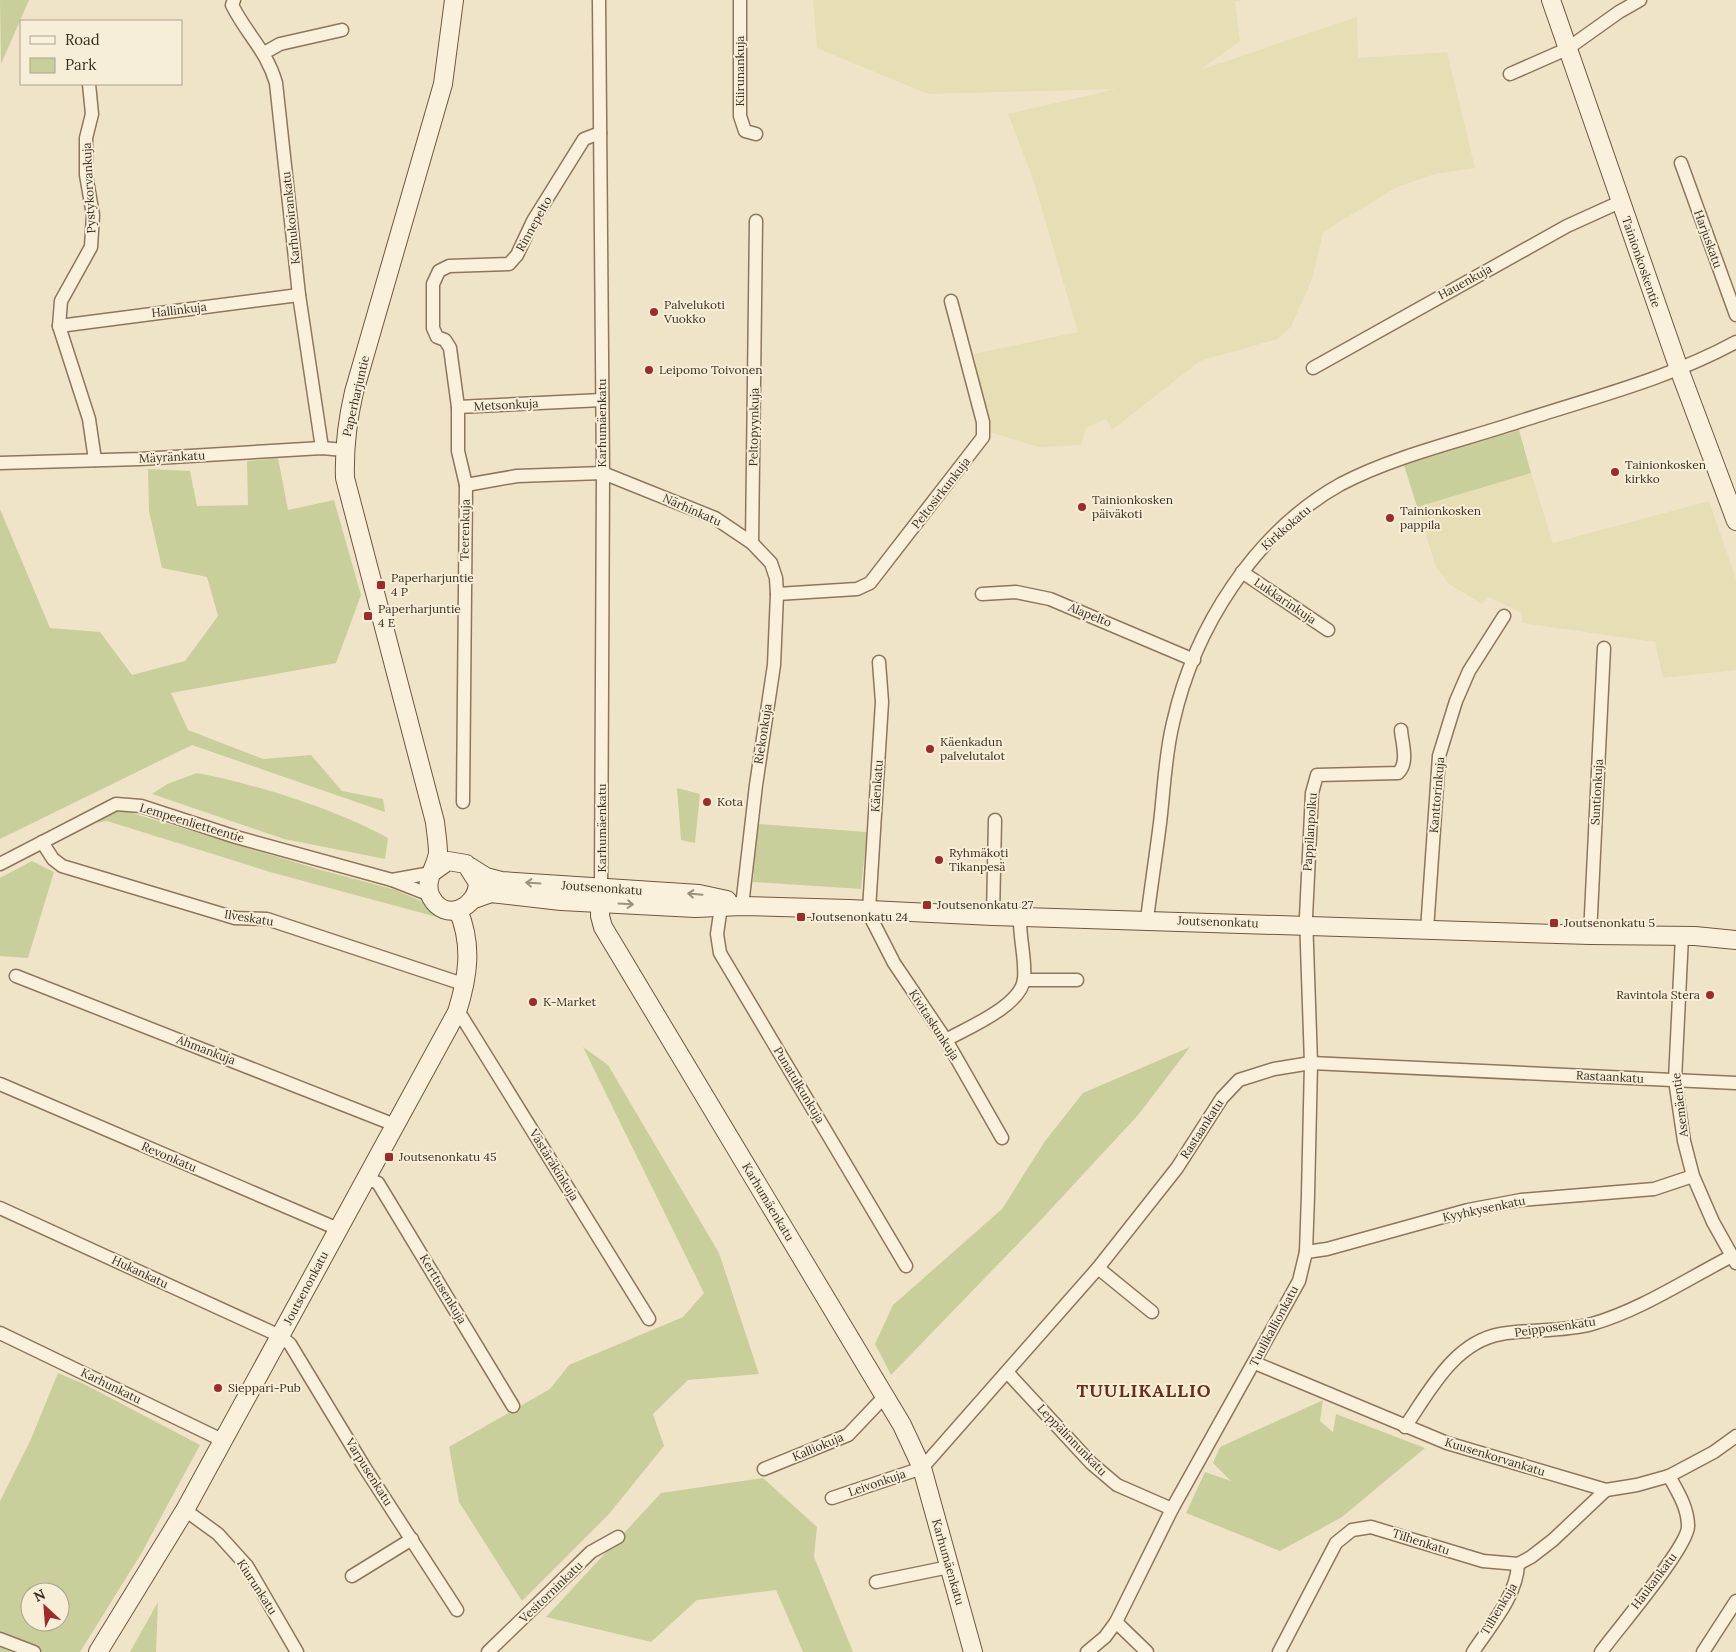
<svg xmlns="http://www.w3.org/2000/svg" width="1736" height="1652" font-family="Lora,serif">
  <rect width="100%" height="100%" fill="#f0e4c8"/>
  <g fill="#e6deb5">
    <polygon points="813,0 1241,0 1235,2 1240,41 1200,70 1357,17 1358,58 1447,52 1475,168 1435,174 1397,187 1323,232 1312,279 1291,327 1277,339 1200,361 1112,430 1106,419 1086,428 1081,445 1038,447 990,432 974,354 1078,332 1033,179 1008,114 1116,89 928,94 817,48"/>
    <polygon points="1531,473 1553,543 1709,501 1736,579 1736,670 1663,678 1655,642 1522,623 1522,613 1489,597 1482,604 1449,584 1436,567 1417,507"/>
  </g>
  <g fill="#c9cf9b" fill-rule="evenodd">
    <polygon points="0,0 29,0 1,64"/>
    <polygon points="1519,430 1531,473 1417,507 1404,465"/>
    <polygon points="278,458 288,510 334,500 361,595 336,663 171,693 188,730 263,759 311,755 342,791 383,799 385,812 192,745 0,839 0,509 50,628 100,632 132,675 185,661 218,616 207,577 162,568 149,511 148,469 190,471 197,506 248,505 247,461"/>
    <path d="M 197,773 C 256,784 335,809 388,838 L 385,859 L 284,839 L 152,794 L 167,784 Z"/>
    <polygon points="677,788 700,794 695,843 681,840"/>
    <polygon points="115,810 129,812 321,870 396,890 423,902 437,917 270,872 107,821 95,823"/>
    <polygon points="757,824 867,832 861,889 753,882"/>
    <polygon points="32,861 54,872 28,958 0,956 0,878"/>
    <polygon points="583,1047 608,1065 719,1253 759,1374 688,1380 653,1414 664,1446 609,1514 522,1601 459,1502 449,1447 550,1389 569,1365 683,1317 704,1293"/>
    <polygon points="1190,1047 1139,1114 1038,1223 891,1375 875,1344 893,1305 1002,1209 1045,1141 1083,1093"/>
    <path d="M 58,1373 L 84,1384 L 200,1445 L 141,1554 L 80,1652 L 0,1652 L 0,1501 L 31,1439 ZM 30,1592 L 60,1592 L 60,1622 L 30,1622 Z"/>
    <polygon points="1323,1400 1320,1421 1333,1432 1336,1414 1425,1448 1342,1517 1280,1551 1186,1513 1205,1472 1231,1481 1213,1463 1220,1447"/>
    <polygon points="763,1478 817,1527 814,1557 853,1652 803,1652 776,1590 697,1600 651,1642 546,1617 661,1493"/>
    <polygon points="158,1602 156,1652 130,1652"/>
  </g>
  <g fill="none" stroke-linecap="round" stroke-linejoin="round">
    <g stroke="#8d765c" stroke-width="15">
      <g id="street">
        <path d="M 234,0 L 232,5 C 247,35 267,51 276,83 L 299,295 L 322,448"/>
        <polyline points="599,0 603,473 601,888"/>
        <polyline points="740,0 740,116 745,131 756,134"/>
        <polyline points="264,53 280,44 342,30"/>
        <polyline points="1510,74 1567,49 1619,12 1640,0"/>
        <polyline points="89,84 92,114 86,138 86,175 93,215 91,247 61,301 59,326 89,419 95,460"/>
        <polyline points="1681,163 1736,315"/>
        <polyline points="59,326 299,295"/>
        <polyline points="1313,368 1567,226 1620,202"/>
        <polyline points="458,407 450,348 445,340 437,337 433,328 433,284 439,271 449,266 509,264 517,255 533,221 584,139 600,133"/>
        <polyline points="0,463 140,459 322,448 344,450"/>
        <polyline points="466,485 458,451 458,407 602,400"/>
        <polyline points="752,543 756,221"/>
        <polyline points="1242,572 1328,630"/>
        <polyline points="777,594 857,589 870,583 983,437 983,422 951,301"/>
        <polyline points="982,594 1016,592 1050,599 1194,660"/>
        <polyline points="879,662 882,702 869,910 871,918 894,963 946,1040 1002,1138"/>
        <polyline points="463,802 466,485 517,476 603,473 715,518 752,543 771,563 776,578 777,594 774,665 756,785 742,906"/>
        <polyline points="42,842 53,859 62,866 235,918 267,919 466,985"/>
        <polyline points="0,864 116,804 141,806 236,837 392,880 430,895"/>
        <polyline points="392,880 431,873"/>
        <polyline points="722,900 717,934 720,953 906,1266"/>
        <polyline points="993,916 995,820"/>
        <path d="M 1147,919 C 1151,887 1156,855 1160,823 C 1164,790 1165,755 1173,723 C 1194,628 1255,532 1341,484 C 1396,455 1465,440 1524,420 C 1595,397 1670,378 1736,342"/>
        <polyline points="1427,930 1439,756 1456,701 1469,671 1504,616"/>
        <polyline points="1590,935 1604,648"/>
        <polyline points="1682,936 1675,1080 1684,1141 1693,1176 1713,1222 1736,1263"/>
        <polyline points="16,976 395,1125"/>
        <polyline points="1024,980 1077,980"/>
        <polyline points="457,1012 462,1017 649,1319"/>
        <path d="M 946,1040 C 967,1028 1021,1006 1024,979 C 1026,959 1019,937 1020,916"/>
        <polyline points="0,1084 338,1229"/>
        <polyline points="366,1178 378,1183 513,1406"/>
        <polyline points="0,1208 280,1336 290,1344 365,1468 457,1610"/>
        <polyline points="1306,1252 1327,1249 1468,1210 1521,1200 1654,1189 1693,1176"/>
        <polyline points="1098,1268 1152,1312"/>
        <polyline points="0,1333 222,1440"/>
        <polyline points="1255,1363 1447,1443 1606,1490 1637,1485 1669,1476 1714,1452 1736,1436"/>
        <polyline points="1007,1372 1091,1463 1117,1485 1172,1509"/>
        <path d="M 1405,1427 C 1429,1392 1454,1342 1501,1334 C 1530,1329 1563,1332 1592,1324 C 1641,1310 1687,1279 1732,1256"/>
        <polyline points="764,1469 848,1435 886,1395"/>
        <polyline points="832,1498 922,1468 1098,1268 1177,1168 1222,1098 1239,1080 1274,1069 1311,1063 1736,1083"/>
        <polyline points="185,1510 218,1534 247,1566 297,1652"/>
        <polyline points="352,1576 412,1539"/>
        <polyline points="876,1582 949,1567"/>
        <polyline points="1116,1622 1147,1652"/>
        <polyline points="0,1639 34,1652"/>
        <polyline points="488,1652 591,1552 618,1537"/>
        <path d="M 1087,1652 L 1105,1637 L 1116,1622 L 1172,1509 L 1299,1281 L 1306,1252 L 1308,1195 L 1311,1063 L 1306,917 L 1312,793 L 1317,775 L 1398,773 C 1409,763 1402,743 1401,730"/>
        <polyline points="1279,1652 1336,1543 1352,1530 1371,1527 1483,1561 1518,1564 1531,1557 1553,1540 1606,1490"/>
        <path d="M 1473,1652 C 1490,1626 1517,1596 1518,1564"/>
        <path d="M 1601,1652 C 1616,1631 1689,1546 1688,1526 C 1688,1508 1678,1492 1669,1476"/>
        <polyline points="1703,1652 1736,1601"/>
      </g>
    </g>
    <g stroke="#6f573f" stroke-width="20">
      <g id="secondary">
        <polyline points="1551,0 1679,369 1736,521"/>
        <polyline points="470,867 486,877 501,881 699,894 727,900"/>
        <path d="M 431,873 L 448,861 L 466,864 L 478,883 C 477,908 445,923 431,897 C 423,881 436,868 438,853 C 438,843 436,832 435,822 L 345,478 C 344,448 347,422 354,392 L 443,84 L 454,0"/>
        <polyline points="601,888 600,916 603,927 902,1425 922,1468 973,1652"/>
        <polyline points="474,899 491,893 561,901 695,908 742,906 849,909 993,916 1590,935 1695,936 1736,940"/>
        <path d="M 98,1652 L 185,1510 L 457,1012 C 468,977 473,945 458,910"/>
      </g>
    </g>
    <use href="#street" stroke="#faf1dc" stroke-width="12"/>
    <use href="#secondary" stroke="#faf1dc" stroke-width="18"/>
  </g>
  <defs><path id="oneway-shaft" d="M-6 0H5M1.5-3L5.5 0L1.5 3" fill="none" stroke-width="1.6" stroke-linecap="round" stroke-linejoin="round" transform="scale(1.25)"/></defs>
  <g stroke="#9c907e">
    <use href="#oneway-shaft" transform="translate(533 883) rotate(-176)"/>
    <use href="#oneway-shaft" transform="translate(695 894) rotate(-175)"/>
    <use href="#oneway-shaft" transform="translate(626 904) rotate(3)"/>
  </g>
  <g fill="#9e2a2b" stroke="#f7eed8" stroke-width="2">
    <circle cx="654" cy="312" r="5"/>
    <circle cx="649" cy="370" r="5"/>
    <circle cx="1615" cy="472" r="5"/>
    <circle cx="1082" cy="507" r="5"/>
    <circle cx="1390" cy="518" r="5"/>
    <rect x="376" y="580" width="10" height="10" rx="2.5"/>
    <rect x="363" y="611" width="10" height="10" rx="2.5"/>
    <circle cx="930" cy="749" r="5"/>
    <circle cx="707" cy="802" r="5"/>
    <circle cx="939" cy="860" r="5"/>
    <rect x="922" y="900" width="10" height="10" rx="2.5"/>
    <rect x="796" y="912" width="10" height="10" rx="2.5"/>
    <rect x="1549" y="918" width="10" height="10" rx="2.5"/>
    <circle cx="1710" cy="995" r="5"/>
    <circle cx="533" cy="1002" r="5"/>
    <rect x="384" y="1152" width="10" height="10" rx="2.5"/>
    <circle cx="218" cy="1388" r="5"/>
  </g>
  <g text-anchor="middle" stroke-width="4" stroke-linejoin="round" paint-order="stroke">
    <g font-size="12" fill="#3d2e20" stroke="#f7eed8">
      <text transform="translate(740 71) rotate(-90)" y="4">Kiirunankuja</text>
      <text transform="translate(89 188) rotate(-93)" y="4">Pystykorvankuja</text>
      <text transform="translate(291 218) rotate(-96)" y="4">Karhukoirankatu</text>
      <text transform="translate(534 224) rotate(-61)" y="4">Rinnepelto</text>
      <text transform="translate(1708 239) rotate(70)" y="4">Harjuskatu</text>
      <text transform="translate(1641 262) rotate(71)" y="4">Tainionkoskentie</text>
      <text transform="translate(1465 282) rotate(-29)" y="4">Hauenkuja</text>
      <text transform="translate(179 310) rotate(-7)" y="4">Hallinkuja</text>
      <text transform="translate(356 396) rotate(-77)" y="4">Paperharjuntie</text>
      <text transform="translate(506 405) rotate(-3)" y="4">Metsonkuja</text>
      <text transform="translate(602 423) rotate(-90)" y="4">Karhumäenkatu</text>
      <text transform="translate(754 427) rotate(-89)" y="4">Peltopyynkuja</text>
      <text transform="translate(172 457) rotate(-3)" y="4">Mäyränkatu</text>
      <text transform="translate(941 493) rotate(-52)" y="4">Peltosirkunkuja</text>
      <text transform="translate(692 510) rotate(24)" y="4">Närhinkatu</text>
      <text transform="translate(1286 528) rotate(-41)" y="4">Kirkkokatu</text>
      <text transform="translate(465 530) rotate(-89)" y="4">Teerenkuja</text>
      <text transform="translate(1285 601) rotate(34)" y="4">Lukkarinkuja</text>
      <text transform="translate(1090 615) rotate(22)" y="4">Alapelto</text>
      <text transform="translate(763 734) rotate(-81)" y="4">Riekonkuja</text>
      <text transform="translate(877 786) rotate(-86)" y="4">Käenkatu</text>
      <text transform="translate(1597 792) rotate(-87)" y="4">Suntionkuja</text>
      <text transform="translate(1437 795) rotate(-85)" y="4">Kanttorinkuja</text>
      <text transform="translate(192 823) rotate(17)" y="4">Lempeenlietteentie</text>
      <text transform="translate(602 828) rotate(-90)" y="4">Karhumäenkatu</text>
      <text transform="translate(1310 832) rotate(-86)" y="4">Pappilanpolku</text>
      <text transform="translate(602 888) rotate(4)" y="4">Joutsenonkatu</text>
      <text transform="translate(249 918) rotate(9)" y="4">Ilveskatu</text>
      <text transform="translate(1218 922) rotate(2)" y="4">Joutsenonkatu</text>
      <text transform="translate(934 1025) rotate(57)" y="4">Kivitaskunkuja</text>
      <text transform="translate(206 1050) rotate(21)" y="4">Ahmankuja</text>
      <text transform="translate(1610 1077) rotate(3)" y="4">Rastaankatu</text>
      <text transform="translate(799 1085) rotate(59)" y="4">Punatulkunkuja</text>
      <text transform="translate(1680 1105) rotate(-97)" y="4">Asemäentie</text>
      <text transform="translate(1202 1129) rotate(-57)" y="4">Rastaankatu</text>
      <text transform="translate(169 1157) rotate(23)" y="4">Revonkatu</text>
      <text transform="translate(554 1165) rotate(58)" y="4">Västäräkinkuja</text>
      <text transform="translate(768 1202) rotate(59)" y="4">Karhumäenkatu</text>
      <text transform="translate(1484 1209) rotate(-12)" y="4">Kyyhkysenkatu</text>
      <text transform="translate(140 1272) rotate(25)" y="4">Hukankatu</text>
      <text transform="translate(306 1288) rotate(-62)" y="4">Joutsenonkatu</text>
      <text transform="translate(443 1289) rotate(59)" y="4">Kerttusenkuja</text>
      <text transform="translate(1274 1326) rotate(-62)" y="4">Tuulikallionkatu</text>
      <text transform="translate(1555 1327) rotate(-8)" y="4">Peipposenkatu</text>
      <text transform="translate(111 1386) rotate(26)" y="4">Karhunkatu</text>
      <text transform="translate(1072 1440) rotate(46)" y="4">Leppälinnunkatu</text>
      <text transform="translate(818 1447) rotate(-23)" y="4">Kalliokuja</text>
      <text transform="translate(1495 1457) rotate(17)" y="4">Kuusenkorvankatu</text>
      <text transform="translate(369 1472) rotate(58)" y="4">Varpusenkatu</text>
      <text transform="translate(877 1483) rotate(-19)" y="4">Leivonkuja</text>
      <text transform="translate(1421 1542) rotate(18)" y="4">Tilhenkatu</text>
      <text transform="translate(948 1562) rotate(74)" y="4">Karhumäenkatu</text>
      <text transform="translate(1654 1581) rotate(-53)" y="4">Haukankatu</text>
      <text transform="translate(257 1587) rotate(57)" y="4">Kiurunkatu</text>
      <text transform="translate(551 1592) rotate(-44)" y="4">Vesitorninkatu</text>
      <text transform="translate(1499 1609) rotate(-59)" y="4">Tilhenkuja</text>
    </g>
    <g font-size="12" fill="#3d2e20" stroke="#f7eed8" text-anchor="start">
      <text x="664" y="309">Palvelukoti<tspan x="664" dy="14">Vuokko</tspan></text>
      <text x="659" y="374">Leipomo Toivonen</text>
      <text x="1625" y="469">Tainionkosken<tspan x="1625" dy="14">kirkko</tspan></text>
      <text x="1092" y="504">Tainionkosken<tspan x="1092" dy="14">päiväkoti</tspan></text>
      <text x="1400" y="515">Tainionkosken<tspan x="1400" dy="14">pappila</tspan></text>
      <text x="391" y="582">Paperharjuntie<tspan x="391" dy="14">4 P</tspan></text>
      <text x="378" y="613">Paperharjuntie<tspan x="378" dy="14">4 E</tspan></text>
      <text x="940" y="746">Käenkadun<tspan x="940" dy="14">palvelutalot</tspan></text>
      <text x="717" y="806">Kota</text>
      <text x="949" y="857">Ryhmäkoti<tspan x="949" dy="14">Tikanpesä</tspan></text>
      <text x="937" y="909">Joutsenonkatu 27</text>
      <text x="811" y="921">Joutsenonkatu 24</text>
      <text x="1564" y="927">Joutsenonkatu 5</text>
      <text x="1700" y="999" text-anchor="end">Ravintola Stera</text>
      <text x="543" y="1006">K-Market</text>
      <text x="399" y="1161">Joutsenonkatu 45</text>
      <text x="228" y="1392">Sieppari-Pub</text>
    </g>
    <g font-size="18" font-weight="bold" letter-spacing="1" fill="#6b2e1e" stroke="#f7eed8">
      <text x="1144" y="1397">TUULIKALLIO</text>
    </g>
  </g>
  <rect x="20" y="20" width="162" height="65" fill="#f7eed8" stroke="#ada18e"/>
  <rect x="30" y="36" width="25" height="8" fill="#faf1dc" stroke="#ada18e"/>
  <text x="65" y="45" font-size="15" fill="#3d2e20">Road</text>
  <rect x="30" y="58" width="25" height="15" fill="#c9cf9b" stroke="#ada18e"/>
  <text x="65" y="70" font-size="15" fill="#3d2e20">Park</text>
  <g transform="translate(45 1607) rotate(334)"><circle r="24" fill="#f7eed8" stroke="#ada18e"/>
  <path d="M0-4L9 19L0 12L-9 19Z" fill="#9e2a2b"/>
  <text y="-8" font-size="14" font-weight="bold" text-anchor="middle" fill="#3d2e20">N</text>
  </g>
</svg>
